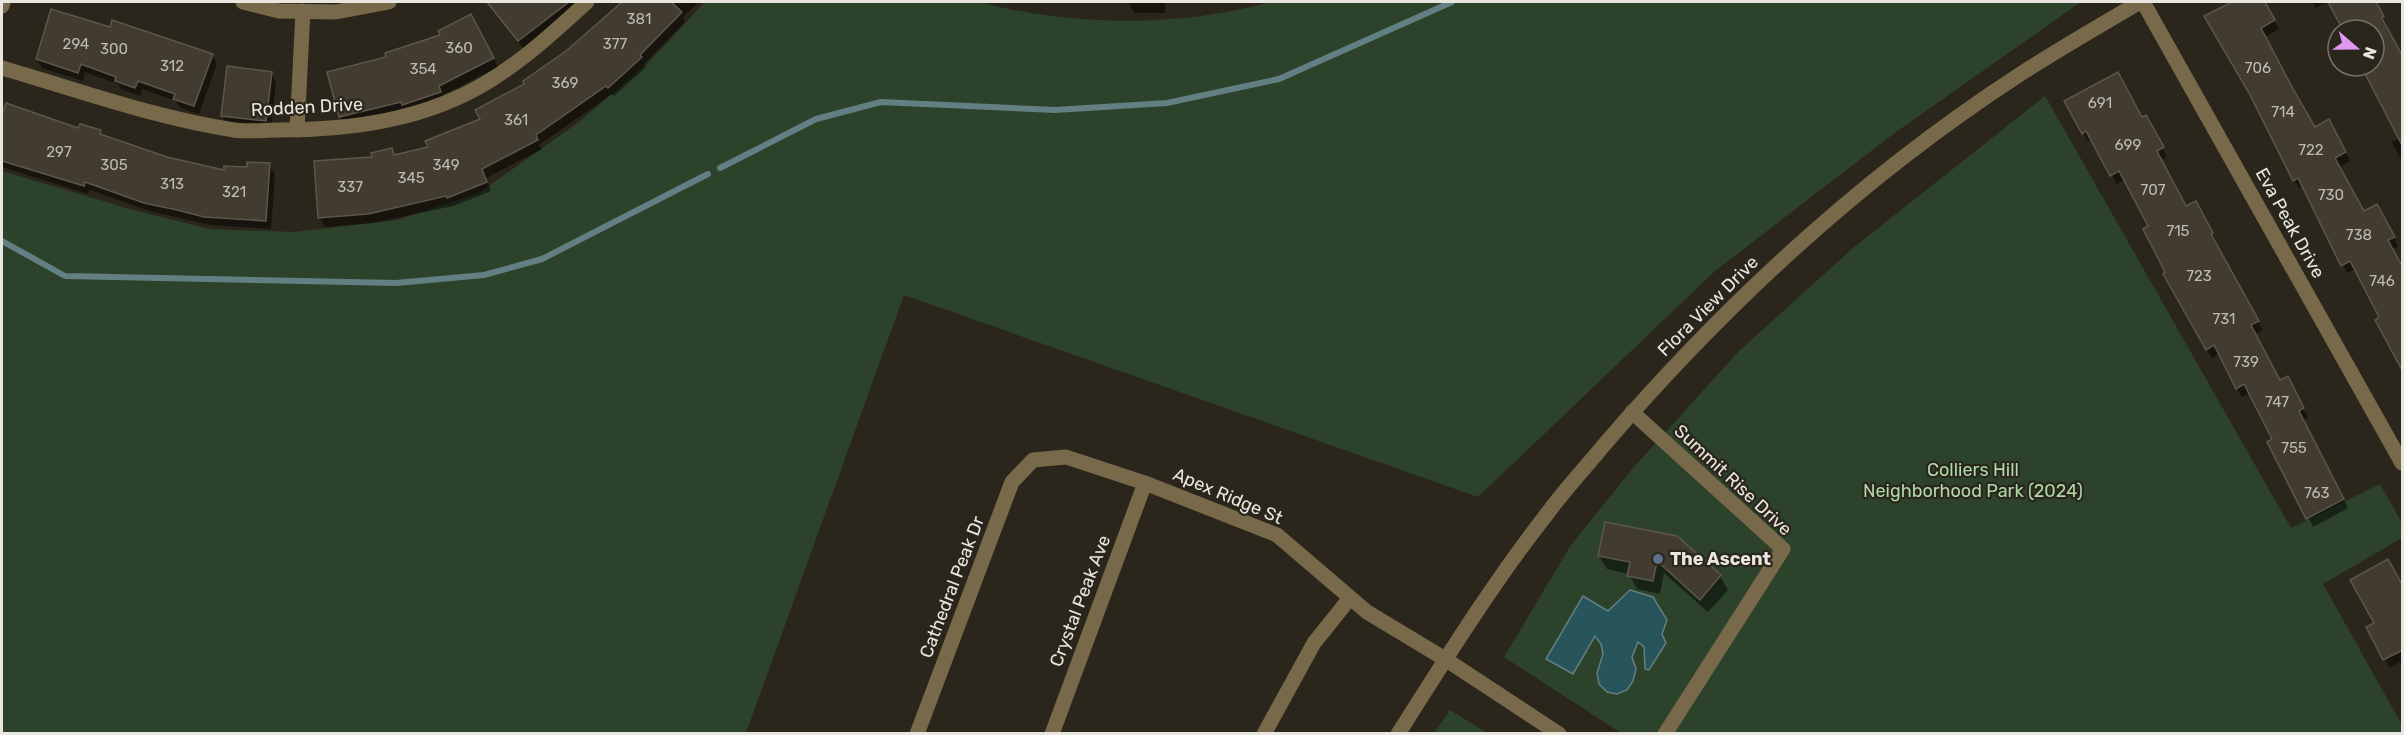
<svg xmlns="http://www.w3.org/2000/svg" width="2404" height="735" font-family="Rubik,sans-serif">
  <rect width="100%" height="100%" fill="#2b261b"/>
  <g fill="#2d422b">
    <path d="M 705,2 L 978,2 C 1073,26 1175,28 1271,2 L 2081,2 L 1896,132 L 1715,271 L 1478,497 L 904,295 L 746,733 L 2,733 L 2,171 L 130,209 L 210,229 L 294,232 L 397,220 L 479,193 L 579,122 L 648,63 Z"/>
    <polygon points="2045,96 2291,528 2380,484 2402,523 2402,538 2323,584 2402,725 2402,733 1621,733 1504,657 1571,545 1633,468 1739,351 1853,248"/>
    <polygon points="1450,710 1487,733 1434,733"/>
  </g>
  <polygon fill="#28555b" stroke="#628083" stroke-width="1.5" points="1630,590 1653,597 1667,620 1662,634 1666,643 1649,670 1645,669 1644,647 1638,642 1632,657 1636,669 1633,681 1627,690 1617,694 1607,692 1599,684 1597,673 1603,654 1601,644 1595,636 1573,674 1546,659 1583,596 1608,611"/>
  <g fill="#0007">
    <polygon points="491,2 585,2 524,49 495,11 490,3"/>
    <polygon points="624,2 699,2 683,17 685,22 644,64 646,67 614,96 612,94 539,145 542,149 486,178 491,191 453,206 373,223 325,227 320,218 374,158 391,150 395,156 430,148 482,120 567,52 604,18 606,20"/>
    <polygon points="1084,2 1165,2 1165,13 1134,13 1129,3"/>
    <polygon points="2235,2 2264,2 2279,29 2265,37 2314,129 2328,121 2350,161 2339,167 2363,213 2377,206 2398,246 2347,273 2303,186 2299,188 2294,180 2250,93 2207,17"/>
    <polygon points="2312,2 2327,2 2316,8"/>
    <polygon points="2330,2 2376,2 2388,26 2385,27 2402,59 2402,161 2392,142 2400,138 2360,66 2374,66 2374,30 2345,30"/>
    <polygon points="476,25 498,67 443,95 444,101 345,126 340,117 329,73 388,58"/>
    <polygon points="111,29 212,55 217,64 199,114 180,108 176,101 142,89 140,96 121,89 118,84 85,72 83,81 42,68 37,59"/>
    <polygon points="271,73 276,82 271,129 228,124 222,116"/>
    <polygon points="2066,102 2142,119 2146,117 2167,157 2161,160 2186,208 2195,203 2217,243 2215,244 2263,330 2255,334 2279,382 2292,387 2308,418 2303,420 2348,508 2313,527 2274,440 2249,393 2242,397 2219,354 2212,358 2165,274 2168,273 2150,227 2125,180 2117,184 2092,139 2088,141"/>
    <polygon points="6,105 79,130 100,132 103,136 166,158 225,172 269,165 275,174 271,229 210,225 150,211 90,190 88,194 2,167 2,119"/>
    <polygon points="1676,538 1720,576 1728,590 1708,612 1664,573 1660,594 1637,589 1629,574 1607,569 1599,556"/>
    <polygon points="2402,589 2402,667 2400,662 2390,668 2368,628 2376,624"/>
  </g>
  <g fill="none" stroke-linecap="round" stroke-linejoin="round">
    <g stroke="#628083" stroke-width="6">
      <polyline points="720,168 816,119 881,102 1055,110 1167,103 1279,79 1452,2"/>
      <polyline points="2,241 65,276 396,283 484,275 542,259 708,174"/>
    </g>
  </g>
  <g fill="#413b30" stroke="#5d574b" stroke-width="1.5">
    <polygon points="487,2 569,2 518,41"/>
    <polygon points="622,2 671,2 682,12 640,55 642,57 608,88 606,86 536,135 538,140 482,169 487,182 447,198 446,196 368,214 318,218 314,161 372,157 371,153 392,148 394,155 428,147 425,141 480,119 475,110 524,84 523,81 566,51"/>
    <polygon points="2232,2 2265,2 2275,20 2261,28 2292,87 2315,127 2329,119 2346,152 2335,158 2364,211 2377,204 2395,237 2388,240 2403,268 2403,372 2375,320 2379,317 2350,261 2341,266 2298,178 2293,181 2249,93 2204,16"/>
    <polygon points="2328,2 2376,2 2384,16 2382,18 2403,57 2403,147 2361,66 2374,66 2374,30 2343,30"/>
    <polygon points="51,9 110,27 112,20 213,54 194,106 173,99 175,94 138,81 135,88 115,81 116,77 81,64 78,73 36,59"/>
    <polygon points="471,14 494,58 439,86 441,92 402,105 401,102 339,117 327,72 386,57 385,53 440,35 438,31"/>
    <polygon points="227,66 272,72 266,121 221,116"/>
    <polygon points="2118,72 2142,117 2146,115 2164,147 2157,151 2186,206 2196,201 2213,233 2211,234 2259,321 2251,325 2280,380 2288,376 2304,408 2299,411 2344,499 2306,519 2267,442 2272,439 2244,384 2236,389 2214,345 2206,350 2163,274 2165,272 2143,229 2148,226 2119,171 2110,176 2086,131 2082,134 2064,101"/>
    <polygon points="6,103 78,128 80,124 101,130 100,134 167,157 224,170 224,166 247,167 247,162 270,163 266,221 204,217 177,210 144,203 85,182 84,186 2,161 2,114"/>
    <polygon points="1605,522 1677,536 1721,575 1700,600 1657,561 1653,581 1627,576 1630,562 1598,556"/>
    <polygon points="2388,559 2403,586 2403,650 2383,660 2366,627 2374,623 2350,580"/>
  </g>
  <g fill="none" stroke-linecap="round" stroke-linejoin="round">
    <g stroke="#77694a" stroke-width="15">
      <polyline points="243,2 279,11 336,12 389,2"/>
      <polyline points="2143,2 2402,463"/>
      <polyline points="2,6 3,2"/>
      <path d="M 2,68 C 78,90 155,118 234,130 C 248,132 264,130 279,130 C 351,130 426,120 489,81 C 525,59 556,30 587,2"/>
      <polyline points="297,130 303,11"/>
      <polyline points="1632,412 1783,549 1665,734"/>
      <polyline points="917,734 1012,482 1033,460 1066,457 1145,483 1277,535 1367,612 1445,659 1559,734"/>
      <polyline points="1052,734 1145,483"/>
      <polyline points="1264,734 1314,643 1350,598"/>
      <path d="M 1398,734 C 1447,657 1494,581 1550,510 C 1567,487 1586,467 1604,445 C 1725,304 1866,174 2022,73 C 2061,48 2101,25 2140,2"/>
    </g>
  </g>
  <circle fill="#5c6f8a" stroke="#2b261b" stroke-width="2" cx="1658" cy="559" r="6"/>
  <g text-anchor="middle" stroke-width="4.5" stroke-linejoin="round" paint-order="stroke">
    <g font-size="15" fill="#bfbbb3">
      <text x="639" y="24">381</text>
      <text x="76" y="49">294</text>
      <text x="615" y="49">377</text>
      <text x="459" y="53">360</text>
      <text x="114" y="54">300</text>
      <text x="172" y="71">312</text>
      <text x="2258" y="73">706</text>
      <text x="423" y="74">354</text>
      <text x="565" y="88">369</text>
      <text x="2100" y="108">691</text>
      <text x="2283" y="117">714</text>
      <text x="516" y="125">361</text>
      <text x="2128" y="150">699</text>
      <text x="2311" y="155">722</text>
      <text x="59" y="157">297</text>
      <text x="114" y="170">305</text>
      <text x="446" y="170">349</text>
      <text x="411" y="183">345</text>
      <text x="172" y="189">313</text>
      <text x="350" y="192">337</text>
      <text x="2153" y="195">707</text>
      <text x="234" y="197">321</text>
      <text x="2331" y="200">730</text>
      <text x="2178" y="236">715</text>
      <text x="2359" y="240">738</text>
      <text x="2199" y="281">723</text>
      <text x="2382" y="286">746</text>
      <text x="2224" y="324">731</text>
      <text x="2246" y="367">739</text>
      <text x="2277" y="407">747</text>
      <text x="2294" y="453">755</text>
      <text x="2317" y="498">763</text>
    </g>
    <g font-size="18" fill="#e9e6df" stroke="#2b261b">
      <text transform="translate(307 107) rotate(-3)" y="6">Rodden Drive</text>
      <text transform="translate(2290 223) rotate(61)" y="6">Eva Peak Drive</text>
      <text transform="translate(1708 306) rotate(-45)" y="6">Flora View Drive</text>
      <text transform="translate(1733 480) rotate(43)" y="6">Summit Rise Drive</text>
      <text transform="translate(1228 496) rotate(23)" y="6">Apex Ridge St</text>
      <text transform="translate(952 587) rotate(-69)" y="6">Cathedral Peak Dr</text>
      <text transform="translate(1080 601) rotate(-69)" y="6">Crystal Peak Ave</text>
    </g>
    <g font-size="18" fill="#aed9a8" stroke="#2b261b">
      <text x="1973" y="476">Colliers Hill<tspan x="1973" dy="21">Neighborhood Park (2024)</tspan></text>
    </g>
    <g font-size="18" font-weight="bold" fill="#e9e6df" stroke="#2b261b" text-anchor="start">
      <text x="1670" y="565">The Ascent</text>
    </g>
  </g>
  <rect width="2404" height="735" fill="none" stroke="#e9e6df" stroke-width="6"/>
  <g transform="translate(2356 48) rotate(110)"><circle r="28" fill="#2b261b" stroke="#777369" stroke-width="1.5"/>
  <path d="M0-4.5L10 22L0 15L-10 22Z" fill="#de98f2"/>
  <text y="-9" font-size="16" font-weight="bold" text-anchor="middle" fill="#e9e6df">N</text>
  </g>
</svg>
